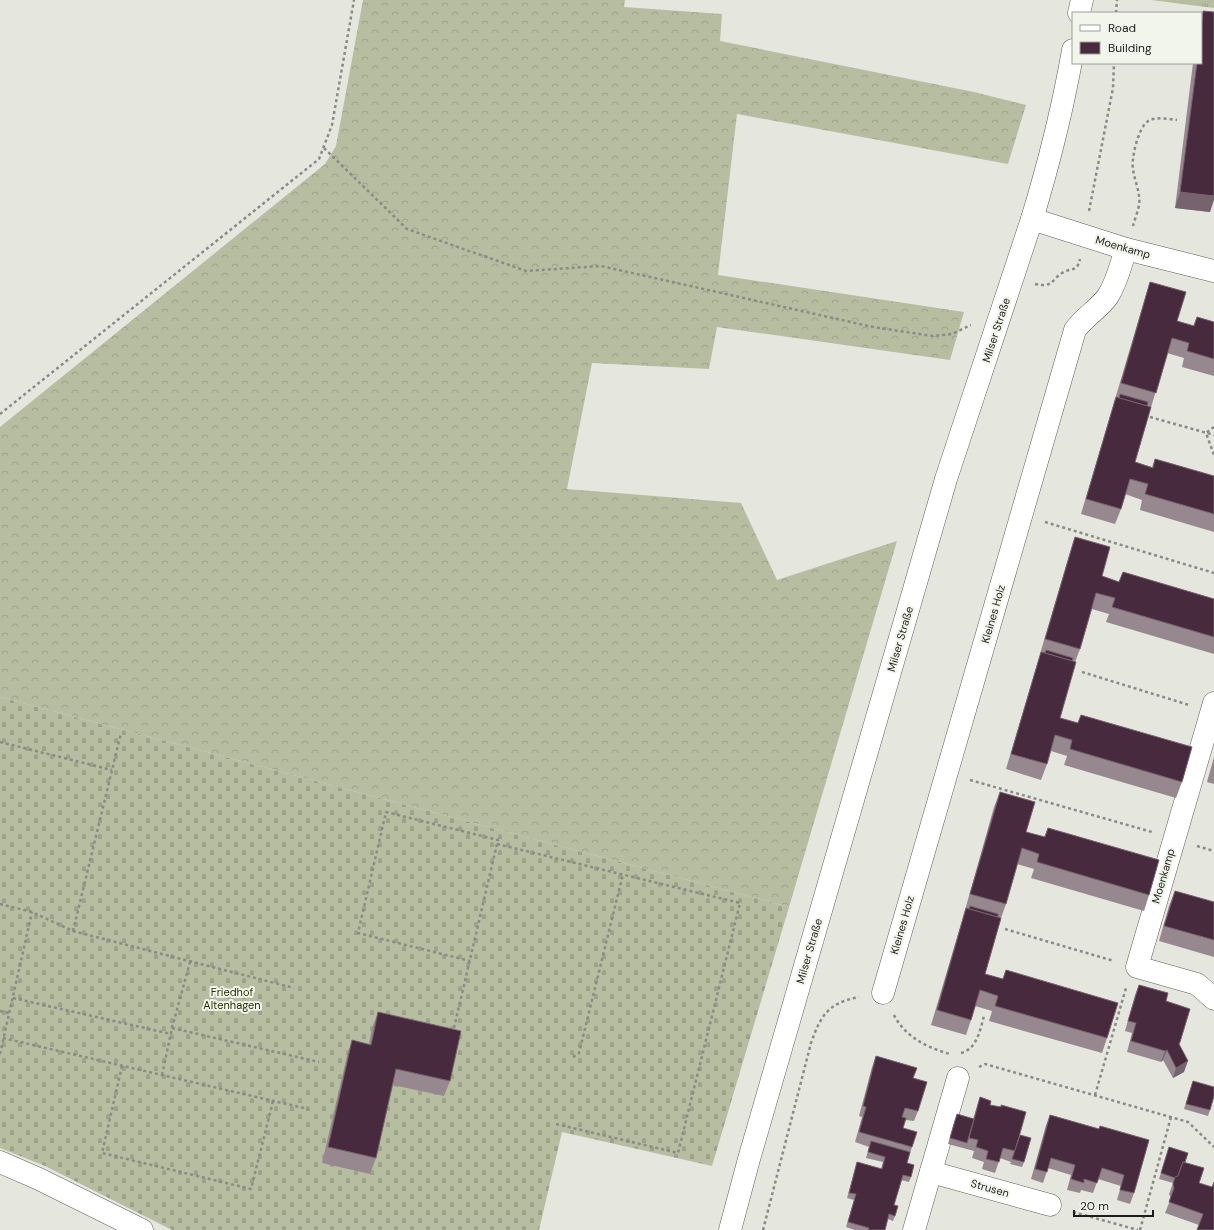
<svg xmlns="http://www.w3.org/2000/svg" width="1214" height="1230" font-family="'DM Sans',sans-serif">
  <defs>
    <pattern id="grass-tufts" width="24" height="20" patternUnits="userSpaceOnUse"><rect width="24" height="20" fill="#b6bda0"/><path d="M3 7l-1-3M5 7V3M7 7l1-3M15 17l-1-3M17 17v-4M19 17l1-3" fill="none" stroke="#9ca289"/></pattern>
    <pattern id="forest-crowns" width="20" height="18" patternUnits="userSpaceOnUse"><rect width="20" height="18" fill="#b6bda0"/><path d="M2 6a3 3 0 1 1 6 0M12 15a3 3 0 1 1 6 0" fill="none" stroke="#9ca289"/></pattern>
    <pattern id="cemetery-stones" width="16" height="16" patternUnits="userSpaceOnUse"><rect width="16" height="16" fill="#b6bda0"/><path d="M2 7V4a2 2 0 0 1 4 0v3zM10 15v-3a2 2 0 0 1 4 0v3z" fill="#9ca289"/></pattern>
  </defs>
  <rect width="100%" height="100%" fill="#e5e7de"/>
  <polygon fill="url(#grass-tufts)" points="1151,0 1214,0 1214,8"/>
  <polygon fill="url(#forest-crowns)" points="363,0 625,0 624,7 722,14 720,41 974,92 1026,105 1008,164 737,114 718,275 964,312 950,360 717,327 709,369 592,363 567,489 741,503 777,580 897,541 789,907 0,697 0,427 325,164 336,146"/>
  <polygon fill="url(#cemetery-stones)" points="0,697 789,907 712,1166 562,1132 539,1230 172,1230 45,1166 0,1148"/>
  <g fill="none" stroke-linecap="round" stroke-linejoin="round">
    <g stroke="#5f6158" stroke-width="23">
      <g id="street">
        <polyline points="1032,219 1126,249 1214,271"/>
        <polyline points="1214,703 1137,967 1197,984 1214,999"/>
        <path d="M 883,993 L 1075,330 C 1084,317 1100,308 1108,296 C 1117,282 1121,264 1126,249"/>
        <polyline points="0,1162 39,1179 142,1230"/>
        <polyline points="931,1172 1050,1205"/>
        <polyline points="914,1230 958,1078"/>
      </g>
    </g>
    <g stroke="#5f6158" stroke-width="23">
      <g id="secondary">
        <polyline points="1079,13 1082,0"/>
        <path d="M 730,1230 L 749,1159 L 946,479 L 1032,219 C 1049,163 1063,108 1073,50"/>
      </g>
    </g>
    <g stroke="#898b84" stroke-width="2.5" stroke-dasharray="3 3" stroke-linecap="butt">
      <polyline points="1116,13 1117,0"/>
      <polyline points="324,148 407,229 526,271 601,266 873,327 933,336 952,334 971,325"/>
      <polyline points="1089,211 1113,88 1114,63"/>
      <path d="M 1133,226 C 1135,217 1141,206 1139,196 C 1138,187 1134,178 1133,169 C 1131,159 1138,129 1147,122 C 1154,116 1168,119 1177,120"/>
      <path d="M 1035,284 C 1053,288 1051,280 1062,273 C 1071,267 1077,273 1080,259"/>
      <polyline points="0,414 319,159 332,125 354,0"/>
      <polyline points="1150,417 1214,435"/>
      <polyline points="1214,427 1206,433 1214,455"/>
      <polyline points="1045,522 1214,573"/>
      <polyline points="1082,672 1189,705"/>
      <polyline points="0,742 112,770"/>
      <polyline points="970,780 1152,832"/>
      <polyline points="497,844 740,903 678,1153 556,1124"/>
      <polyline points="1197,846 1214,851"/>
      <polyline points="0,904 32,912 73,931 294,988"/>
      <polyline points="1005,929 1114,961"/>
      <polyline points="73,931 121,733"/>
      <polyline points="13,998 171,1034"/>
      <polyline points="0,1011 9,1013"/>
      <path d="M 894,1015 C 905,1037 928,1048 950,1054"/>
      <polyline points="172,1028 319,1062"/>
      <polyline points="454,1028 497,844 498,840 386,812 358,933 470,961"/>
      <polyline points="3,1038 308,1109"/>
      <path d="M 961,1053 C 977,1049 980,1030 984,1016"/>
      <polyline points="0,1054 32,912"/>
      <polyline points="573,1057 579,1053 623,874"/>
      <polyline points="122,1066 102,1153 251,1189 273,1101"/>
      <polyline points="979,1067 985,1064 1188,1122 1214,1147"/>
      <polyline points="162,1075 172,1028 190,962"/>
      <polyline points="1095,1095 1126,988"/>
      <polyline points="1073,1212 1138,1230"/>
      <path d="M 763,1230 L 811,1043 C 821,1015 828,1003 859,997"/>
      <polyline points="1140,1230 1171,1117"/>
    </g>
    <use href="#street" stroke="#fff" stroke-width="22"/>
    <use href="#secondary" stroke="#fff" stroke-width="22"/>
  </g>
  <g fill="#96888e">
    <polygon points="1203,11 1210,212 1175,208 1193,63 1201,63 1201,18"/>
    <polygon points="1150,282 1177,321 1193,326 1197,317 1214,322 1214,376 1182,367 1184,358 1167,353 1135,462 1152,467 1155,459 1214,476 1214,532 1140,510 1142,500 1125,494 1121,509 1115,524 1081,514 1145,298"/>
    <polygon points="1075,537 1102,576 1119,582 1123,572 1214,599 1214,654 1106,622 1109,614 1092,609 1080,649 1075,662 1060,718 1078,723 1081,715 1182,782 1176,798 1064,765 1067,756 1051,751 1047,764 1041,780 1006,769 1036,668 1040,655 1040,654 1070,552"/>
    <polygon points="1214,757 1214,784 1207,782"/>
    <polygon points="1000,792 1026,832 1044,837 1048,828 1149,895 1144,911 1031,878 1034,869 1017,864 1006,904 1001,918 985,974 1003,979 1006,970 1107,1038 1102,1053 989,1021 992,1011 975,1006 971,1020 966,1035 931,1025 961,924 965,910 994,807"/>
    <polygon points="1175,891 1214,902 1214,957 1159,941 1169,906"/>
    <polygon points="1139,985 1166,1001 1179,1045 1184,1072 1173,1078 1163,1060 1161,1062 1127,1052 1132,1033 1125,1031 1135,995"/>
    <polygon points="378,1012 450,1081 444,1096 393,1085 376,1158 370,1174 322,1163 347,1056 352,1040 369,1044 372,1028"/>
    <polygon points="876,1056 913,1078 918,1111 914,1121 906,1120 903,1128 912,1147 907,1163 911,1177 909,1182 901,1180 894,1205 895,1216 893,1221 888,1219 885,1230 855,1230 846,1227 854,1200 847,1198 857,1162 881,1169 883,1162 866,1158 869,1147 855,1142 862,1117 859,1116 872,1067"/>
    <polygon points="1193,1081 1210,1110 1208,1116 1184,1109"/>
    <polygon points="980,1097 990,1105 1020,1135 1024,1162 1022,1167 1010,1164 1011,1162 1000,1158 995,1173 982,1169 984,1162 972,1158 974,1151 948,1144 955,1119 973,1119"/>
    <polygon points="1050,1115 1099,1129 1134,1193 1130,1204 1117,1200 1121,1186 1098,1179 1093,1193 1081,1190 1080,1193 1067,1190 1071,1175 1048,1168 1043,1183 1031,1179 1046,1125"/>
    <polygon points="1169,1147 1185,1162 1199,1183 1212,1187 1199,1225 1165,1213 1171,1198 1169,1194 1173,1183 1159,1179"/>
  </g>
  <g fill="#76636d">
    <polygon points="1180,192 1214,196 1214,200 1210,212 1175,208"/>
    <polygon points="1167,1050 1163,1060 1161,1062 1165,1051"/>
    <polygon points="1188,1061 1184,1072 1173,1078 1176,1068"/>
  </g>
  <g fill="#472a3d" stroke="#76636d">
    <polygon points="1203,11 1214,12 1214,196 1180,192 1197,63 1201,63 1201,30"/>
    <polygon points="1150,282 1186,292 1177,321 1194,326 1197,317 1214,322 1214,359 1187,351 1189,343 1172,338 1156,393 1121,383"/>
    <polygon points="1120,394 1148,402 1147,406 1119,398"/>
    <polygon points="1116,397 1151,407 1135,462 1153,468 1155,459 1214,476 1214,514 1145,494 1148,484 1130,479 1121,509 1086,499"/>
    <polygon points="1075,537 1110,547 1102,576 1119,582 1123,572 1214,599 1214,637 1112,607 1115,598 1096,593 1080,649 1045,639"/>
    <polygon points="1046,650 1073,658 1072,661 1045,653"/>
    <polygon points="1041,652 1076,662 1060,718 1078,723 1081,715 1192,747 1182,782 1070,749 1072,740 1055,735 1047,764 1011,754"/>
    <polygon points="1000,792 1035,802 1026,832 1045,837 1048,828 1159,860 1149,895 1037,862 1039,854 1022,848 1006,904 970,894"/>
    <polygon points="1175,891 1214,902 1214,940 1164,926"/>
    <polygon points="970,906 998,914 998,917 969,909"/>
    <polygon points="966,908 1001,918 985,974 1003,979 1006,970 1118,1003 1107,1038 995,1006 998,996 980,990 971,1020 937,1010"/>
    <polygon points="1139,985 1168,993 1166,1001 1190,1009 1180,1042 1179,1044 1188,1061 1176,1068 1167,1050 1165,1051 1131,1041 1136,1023 1128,1021"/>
    <polygon points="378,1012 461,1031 450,1081 396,1069 376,1158 328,1147 352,1040 371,1045"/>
    <polygon points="876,1056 917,1068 913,1078 927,1082 918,1111 905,1108 902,1117 906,1118 903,1128 917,1132 912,1147 859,1132 866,1107 863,1106"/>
    <polygon points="1193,1081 1214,1087 1214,1096 1210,1110 1186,1104"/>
    <polygon points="980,1097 991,1101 990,1105 1001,1107 1001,1105 1026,1112 1015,1151 1003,1148 999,1162 986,1159 988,1151 976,1147 978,1140 969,1138"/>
    <polygon points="957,1114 974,1119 967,1143 950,1138"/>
    <polygon points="1050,1115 1099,1129 1100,1126 1149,1140 1134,1193 1120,1190 1124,1175 1102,1168 1097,1183 1084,1179 1084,1183 1071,1179 1075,1165 1051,1158 1047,1172 1035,1169"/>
    <polygon points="1020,1135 1031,1138 1024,1162 1012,1159"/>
    <polygon points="871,1141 910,1152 907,1163 914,1165 911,1177 903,1175 894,1205 898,1206 895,1216 889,1214 885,1230 868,1230 869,1228 848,1222 856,1194 849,1193 857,1162 882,1169 885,1157 868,1152"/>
    <polygon points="1169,1147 1188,1153 1185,1162 1183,1162 1178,1176 1175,1178 1161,1173"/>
    <polygon points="1183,1162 1204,1168 1199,1183 1212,1187 1214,1182 1214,1230 1197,1230 1203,1214 1169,1202 1174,1188 1173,1184 1175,1177 1178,1176"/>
  </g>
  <g text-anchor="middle" stroke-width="4" stroke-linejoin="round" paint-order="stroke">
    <g font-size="11" fill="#1c1d1a" stroke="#f2f5eb">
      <text transform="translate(1123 247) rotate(16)" y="4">Moenkamp</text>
      <text transform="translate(996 330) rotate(-72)" y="4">Milser Straße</text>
      <text transform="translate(993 614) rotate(-74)" y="4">Kleines Holz</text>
      <text transform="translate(900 639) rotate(-74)" y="4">Milser Straße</text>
      <text transform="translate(1163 876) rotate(-74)" y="4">Moenkamp</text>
      <text transform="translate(902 925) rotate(-74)" y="4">Kleines Holz</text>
      <text transform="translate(809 951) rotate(-74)" y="4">Milser Straße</text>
      <text transform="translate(990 1188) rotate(16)" y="4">Strusen</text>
    </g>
    <g font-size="11" fill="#2a3103" stroke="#f2f5eb">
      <text x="232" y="996">Friedhof<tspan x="232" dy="13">Altenhagen</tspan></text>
    </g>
  </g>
  <rect x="1072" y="12" width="130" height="52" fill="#f2f5eb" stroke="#9c9f97"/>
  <rect x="1080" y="25" width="20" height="6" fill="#ffffff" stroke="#9c9f97"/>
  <text x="1108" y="32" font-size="12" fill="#1c1d1a">Road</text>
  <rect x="1080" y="42" width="20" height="12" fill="#472a3d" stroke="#9c9f97"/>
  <text x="1108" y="52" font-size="12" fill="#1c1d1a">Building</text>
  <path d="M1074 1210v6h79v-6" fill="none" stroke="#1c1d1a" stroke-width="2"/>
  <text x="1080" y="1210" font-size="12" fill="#1c1d1a" stroke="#f2f5eb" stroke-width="3" paint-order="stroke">20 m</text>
</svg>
